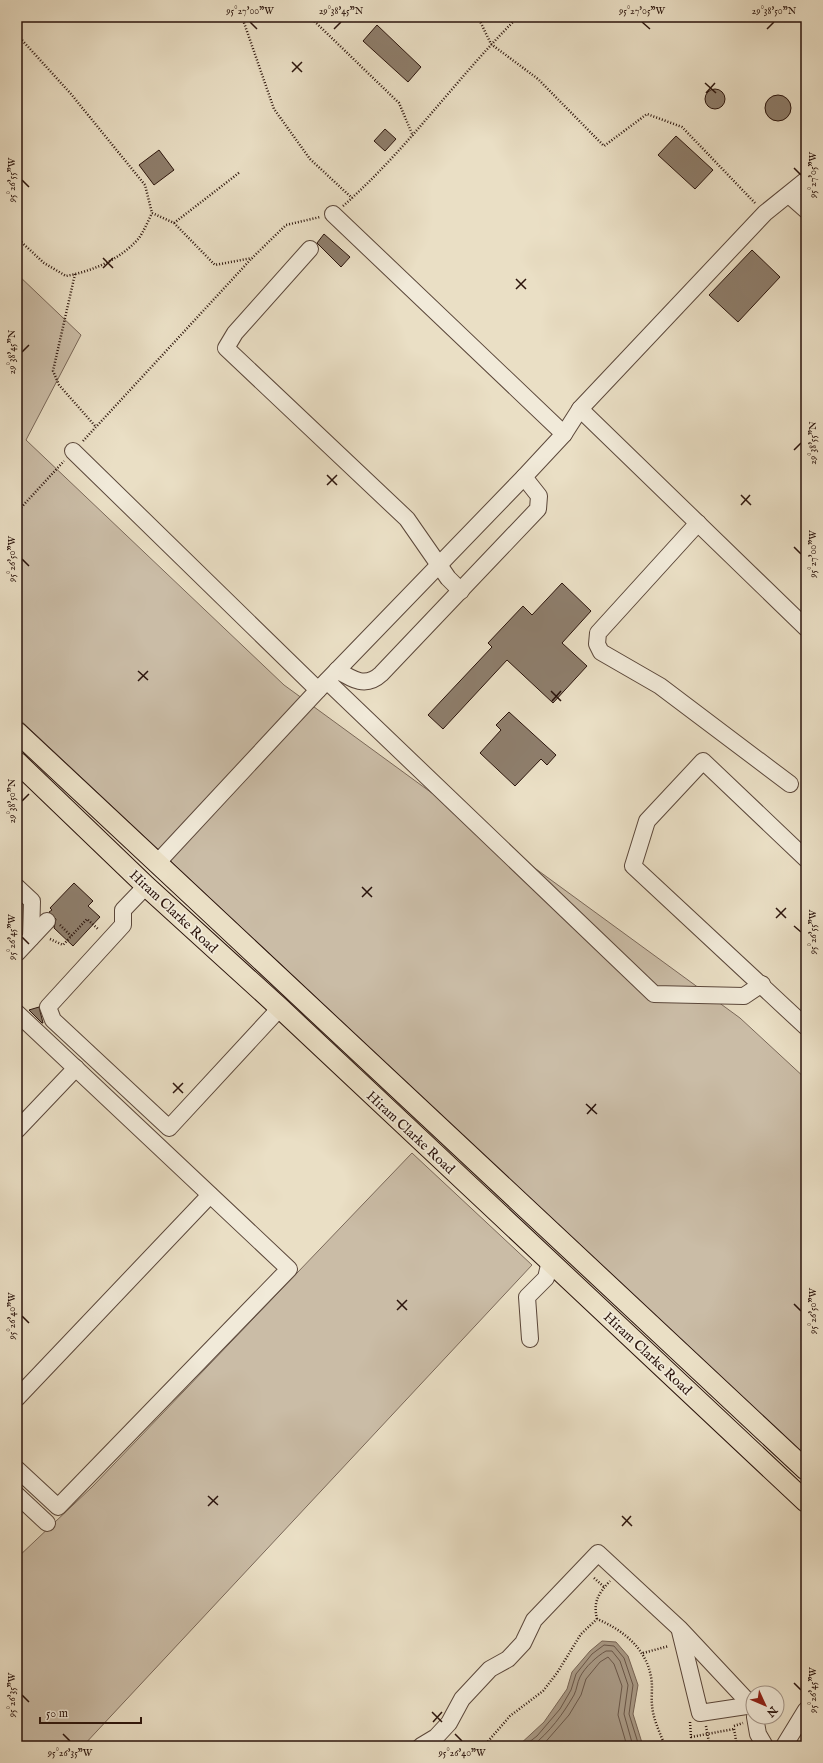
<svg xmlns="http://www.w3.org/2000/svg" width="823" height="1763" font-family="'IM FELL English',serif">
  <rect width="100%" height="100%" fill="#eadfc5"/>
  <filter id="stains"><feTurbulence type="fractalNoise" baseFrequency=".005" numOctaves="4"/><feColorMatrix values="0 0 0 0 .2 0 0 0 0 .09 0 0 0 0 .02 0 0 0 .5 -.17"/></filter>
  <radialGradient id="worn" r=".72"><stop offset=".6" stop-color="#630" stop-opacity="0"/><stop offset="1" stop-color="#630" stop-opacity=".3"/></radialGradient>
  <g fill="#cabca6" stroke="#7a6859">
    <polygon points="17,274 81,335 26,440 284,685 740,1018 806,1079 806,1457 17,717"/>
    <polygon points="412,1153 532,1265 83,1746 17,1746 17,1558 92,1487"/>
  </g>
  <polygon fill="#a99a86" stroke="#776455" points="602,1641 616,1642 628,1656 638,1685 633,1714 643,1746 518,1746 544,1722 567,1689 572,1672 590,1651"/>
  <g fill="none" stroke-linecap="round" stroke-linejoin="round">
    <g stroke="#6a5749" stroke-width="1">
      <polyline points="524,1746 537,1736 560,1709 571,1690 576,1674 592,1654 604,1645 614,1646 624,1658 633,1685 629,1714 639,1746"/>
      <path d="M 532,1746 C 550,1732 563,1714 574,1695 C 577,1689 577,1683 580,1677 C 585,1667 597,1656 606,1651 L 612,1651 L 620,1661 L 628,1685 L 624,1714 L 633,1746"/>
      <polyline points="542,1746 569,1715 581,1695 586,1679 600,1662 608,1657 614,1664 622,1686 618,1715 627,1746"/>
    </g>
  </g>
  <g fill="#8e7e6c" stroke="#2b140c">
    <polygon points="377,25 421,67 408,82 363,41"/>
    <circle cx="715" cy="99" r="10"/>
    <circle cx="778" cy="108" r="13"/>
    <polygon points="385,129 396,139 385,151 374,141"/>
    <polygon points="676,136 713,170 695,189 658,155"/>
    <polygon points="159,150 174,170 154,185 139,165"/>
    <polygon points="324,234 350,257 341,267 317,243"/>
    <polygon points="752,250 780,277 738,322 709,295"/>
    <polygon points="562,583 591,611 562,643 587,666 553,703 507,660 443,729 428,715 492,647 488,643 523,606 532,615"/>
    <polygon points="509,712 556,755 547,765 541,759 515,786 480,753 501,730 496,725"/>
    <polygon points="74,883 93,901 88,906 100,917 73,946 54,928 56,919 49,912 52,910 50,908"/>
    <polygon points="39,1007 43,1023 42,1023 29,1010"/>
  </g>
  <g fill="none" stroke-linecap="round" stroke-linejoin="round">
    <g stroke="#5b473a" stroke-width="18">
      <g id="minor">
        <polyline points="789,195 806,210"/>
        <polyline points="333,214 564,434"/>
        <polyline points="310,249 235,333 226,348 407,519 448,578 461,591"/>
        <polyline points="580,409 806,628"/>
        <polyline points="73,451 318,690"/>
        <polyline points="698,523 598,633 597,644 601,652 660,686 790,784"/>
        <path d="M 337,670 C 353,680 366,688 381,674 L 538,509 L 539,496 L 524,477"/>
        <polyline points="327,681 654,994 744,996 762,984"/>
        <polyline points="806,859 703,761 647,821 633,866 806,1027"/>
        <polyline points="158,862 318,690 524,477 564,434 580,409 765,213 806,180"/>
        <polyline points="146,886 123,910 123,925 48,1007 53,1020 169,1128 280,1008"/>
        <polyline points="17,887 32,901 31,938"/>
        <polyline points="17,953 47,921"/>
        <polyline points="17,1013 289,1269 58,1507 17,1469"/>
        <polyline points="17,1130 76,1068"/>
        <polyline points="530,1339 527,1297 546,1278 550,1261"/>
        <polyline points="17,1398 210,1195"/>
        <polyline points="17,1495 47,1523"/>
        <polyline points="680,1631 700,1713 753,1705"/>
        <polyline points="755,1717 758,1734 765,1746"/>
        <polyline points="421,1746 436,1737 449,1723 462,1699 490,1669 508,1659 523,1643 534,1620 598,1553 679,1628 753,1707"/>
        <polyline points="784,1746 806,1710"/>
      </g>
    </g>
    <g stroke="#2b140c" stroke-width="22">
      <g id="major">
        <polyline points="17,732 806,1470"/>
        <polyline points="17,762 146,886 280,1008 806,1502"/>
      </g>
    </g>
    <g stroke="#2b140c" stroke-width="2.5" stroke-dasharray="1 2" stroke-linecap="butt">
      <polyline points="242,17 274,109 310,159 352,198"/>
      <polyline points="310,17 399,103 413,136"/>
      <polyline points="478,17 491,44 538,79 604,146 647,114 682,127 755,203"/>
      <polyline points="17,37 21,39 71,94 145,185 152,213 174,223 215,265 252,258 286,225 320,217"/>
      <path d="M 343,206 C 408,149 457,77 518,17"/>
      <polyline points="174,223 240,172"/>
      <path d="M 17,238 L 44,263 L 66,276 C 93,271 121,259 139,238 C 144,231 148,221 152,213"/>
      <polyline points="75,274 53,371 59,385 96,427"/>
      <polyline points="83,441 252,258"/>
      <polyline points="17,512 64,461"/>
      <polyline points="60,925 71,936"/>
      <polyline points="50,939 63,945 87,919 99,930"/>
      <polyline points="594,1578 604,1587"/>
      <path d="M 597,1619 C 593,1602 598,1594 610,1581"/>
      <polyline points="643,1653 669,1646"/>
      <polyline points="777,1715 779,1715"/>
      <polyline points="690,1722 691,1737 734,1729"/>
      <polyline points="706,1726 709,1743"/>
      <polyline points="734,1726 743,1723"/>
      <polyline points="734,1729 737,1746"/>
      <path d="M 484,1746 L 510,1716 L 543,1691 L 557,1673 L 581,1634 L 597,1619 C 623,1630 646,1648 651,1677 C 653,1686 651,1696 652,1705 C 653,1719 660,1733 665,1746"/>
    </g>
    <use href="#minor" stroke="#f1ead9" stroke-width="16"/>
    <use href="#major" stroke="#eadfc5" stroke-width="20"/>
  </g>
  <path fill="none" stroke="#2b140c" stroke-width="1.5" d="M 250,22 L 257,29M 642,22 L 650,29M 334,29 L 341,22M 767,29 L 774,22M 292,62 L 302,72M 292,72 L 302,62M 705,83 L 716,93M 706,93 L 715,83M 794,168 L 801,175M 22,180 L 29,187M 103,258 L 113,268M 103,268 L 113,258M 516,279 L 526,289M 516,289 L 526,279M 22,352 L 29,345M 794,450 L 801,443M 327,475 L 337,485M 327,485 L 337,475M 741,495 L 751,505M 741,505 L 750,495M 794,547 L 801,554M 22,559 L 29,566M 138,671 L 148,680M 138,681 L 148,671M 551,691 L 561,701M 552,701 L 561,691M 22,801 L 29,794M 362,887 L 372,897M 362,897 L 372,887M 776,908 L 786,918M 776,918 L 786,908M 794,926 L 801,932M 22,937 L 29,944M 173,1083 L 183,1093M 173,1093 L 183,1083M 586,1104 L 597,1114M 587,1114 L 596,1104M 397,1300 L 407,1310M 794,1304 L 801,1311M 397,1310 L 407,1300M 22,1316 L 29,1323M 208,1496 L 218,1505M 208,1506 L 218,1496M 622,1516 L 632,1526M 622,1526 L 631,1516M 794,1683 L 801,1690M 22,1695 L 29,1702M 432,1712 L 442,1722M 433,1722 L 442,1712M 63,1734 L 70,1741M 455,1734 L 462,1741"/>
  <g text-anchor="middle" stroke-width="3.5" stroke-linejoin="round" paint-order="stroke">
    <g font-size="14" fill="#2b140c" stroke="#f1ead9">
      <text transform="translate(174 911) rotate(43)" y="5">Hiram Clarke Road</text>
      <text transform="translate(411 1132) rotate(43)" y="5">Hiram Clarke Road</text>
      <text transform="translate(648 1353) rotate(43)" y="5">Hiram Clarke Road</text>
    </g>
  </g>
  <rect width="823" height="1763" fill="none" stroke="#eadfc5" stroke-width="44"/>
  <g transform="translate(765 1705) rotate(134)"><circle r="19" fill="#f1ead9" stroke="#a29487"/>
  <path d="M0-3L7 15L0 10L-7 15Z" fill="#8f2418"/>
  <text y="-6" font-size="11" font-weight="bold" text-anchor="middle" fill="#2b140c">N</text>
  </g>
  <path d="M40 1717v6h101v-6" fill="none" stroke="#2b140c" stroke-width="2"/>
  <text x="46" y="1717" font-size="12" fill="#2b140c" stroke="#f1ead9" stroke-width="3" paint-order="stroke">50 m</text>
  <rect x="22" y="22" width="779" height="1719" fill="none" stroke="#2b140c" stroke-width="1.5"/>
  <g font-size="10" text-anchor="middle" fill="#2b140c">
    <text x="250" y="14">95°27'00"W</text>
    <text x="341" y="14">29°38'45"N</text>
    <text x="642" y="14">95°27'05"W</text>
    <text x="774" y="14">29°38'50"N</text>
    <text transform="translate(812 175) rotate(-90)" y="4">95°27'05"W</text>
    <text transform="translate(11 180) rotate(-90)" y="4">95°26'55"W</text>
    <text transform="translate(11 352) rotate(-90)" y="4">29°38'45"N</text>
    <text transform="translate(812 443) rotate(-90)" y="4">29°38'55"N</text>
    <text transform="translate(812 554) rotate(-90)" y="4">95°27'00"W</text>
    <text transform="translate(11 559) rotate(-90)" y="4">95°26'50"W</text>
    <text transform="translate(11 801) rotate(-90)" y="4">29°38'50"N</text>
    <text transform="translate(812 932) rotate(-90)" y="4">95°26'55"W</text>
    <text transform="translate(11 937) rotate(-90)" y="4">95°26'45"W</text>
    <text transform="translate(812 1311) rotate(-90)" y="4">95°26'50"W</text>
    <text transform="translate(11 1316) rotate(-90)" y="4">95°26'40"W</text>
    <text transform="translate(812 1690) rotate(-90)" y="4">95°26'45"W</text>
    <text transform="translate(11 1695) rotate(-90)" y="4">95°26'35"W</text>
    <text x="70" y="1756">95°26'35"W</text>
    <text x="462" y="1756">95°26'40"W</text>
  </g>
  <rect width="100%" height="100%" filter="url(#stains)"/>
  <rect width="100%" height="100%" fill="url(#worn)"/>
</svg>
